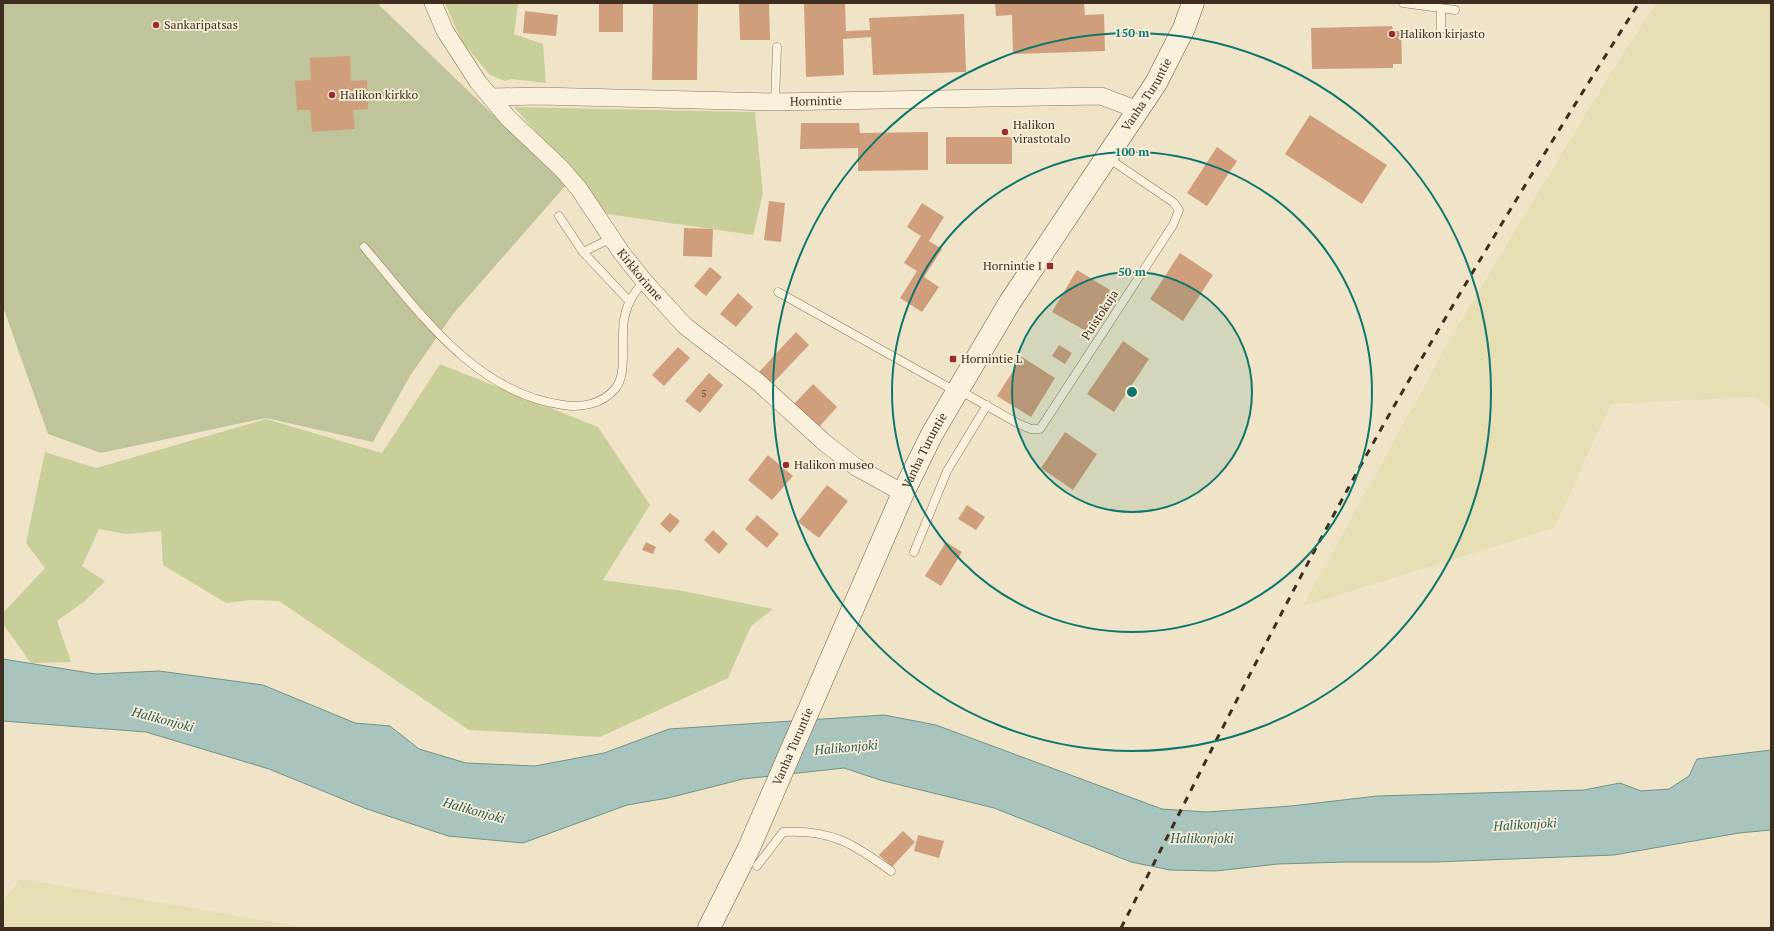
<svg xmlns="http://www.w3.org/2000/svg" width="1774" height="931" font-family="'PT Serif',serif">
  <rect width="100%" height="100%" fill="#f0e4c8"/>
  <g fill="#e6deb5">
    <polygon points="1656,3 1771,3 1771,408 1754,397 1611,404 1554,528 1303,606 1458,325 1609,76"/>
    <polygon points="20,879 309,928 3,928 3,901"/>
  </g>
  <g fill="#c9cf9b">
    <polygon points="445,3 518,3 514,34 543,44 546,83 511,79 505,81 490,75 462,42"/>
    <polygon points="514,107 755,112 763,193 753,235 607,214"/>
    <polygon points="440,364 598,427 650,505 603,580 683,591 773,609 751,626 728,678 600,737 469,730 279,601 251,600 226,603 163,565 161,531 126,534 99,529 82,566 105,581 85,601 57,621 71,662 31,663 3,624 3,613 45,568 26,543 45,452 96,468 266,419 382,453"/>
  </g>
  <polygon fill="#bfc49a" points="3,3 377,3 566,185 453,314 410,376 373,442 266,418 101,453 48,434 3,307"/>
  <polygon fill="#a9c4bc" stroke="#6f938a" points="3,659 96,674 159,671 263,685 355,723 390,726 419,749 466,763 535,766 604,753 669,729 884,715 936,725 1162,809 1207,812 1291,806 1377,796 1584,790 1620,783 1641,791 1669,789 1689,776 1697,759 1771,750 1771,830 1739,833 1614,855 1436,862 1346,862 1278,864 1216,871 1170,870 1131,862 994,808 880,780 844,768 743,779 668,798 627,805 523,843 448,836 367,809 269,769 146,732 3,721"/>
  <g fill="#cf9f7d">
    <rect x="599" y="3" width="24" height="29"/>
    <polygon points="653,3 698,3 697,80 652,80"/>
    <polygon points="739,3 769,3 770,40 740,40"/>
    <polygon points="804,3 845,3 846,31 870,30 869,18 964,14 966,72 873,75 871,37 843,39 844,75 806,77"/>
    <polygon points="995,3 1084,3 1085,15 1104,14 1105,51 1013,54 1012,15 996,16"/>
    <polygon points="525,11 558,15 556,36 523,33"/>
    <polygon points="1392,26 1393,31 1401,31 1402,64 1393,64 1393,68 1312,69 1311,28"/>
    <polygon points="350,56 351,81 367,80 368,109 353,110 355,129 312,132 310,110 297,110 295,81 311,80 310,58"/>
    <polygon points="1310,115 1387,165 1362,204 1285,154"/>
    <polygon points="801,123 859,123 860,133 928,132 928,170 858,171 858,148 800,149"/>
    <rect x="946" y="137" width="66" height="27"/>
    <polygon points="1217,147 1237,161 1207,206 1187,193"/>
    <polygon points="769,201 785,203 781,242 764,240"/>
    <polygon points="922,203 944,217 929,241 942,249 924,277 939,287 922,312 900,298 917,271 904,263 921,236 907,227"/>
    <polygon points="684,228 713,229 712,257 683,256"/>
    <polygon points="1180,253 1213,275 1183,321 1150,299"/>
    <polygon points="710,267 722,277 706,296 694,286"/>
    <polygon points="1077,270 1110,290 1086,331 1052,312"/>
    <polygon points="738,293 753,307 736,327 720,314"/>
    <polygon points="796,332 809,345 772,384 759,372"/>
    <polygon points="1123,341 1149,359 1114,412 1087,394"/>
    <polygon points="1059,345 1072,353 1065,364 1052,356"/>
    <polygon points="678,347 690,358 664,386 652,375"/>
    <polygon points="1022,357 1055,378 1031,417 997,396"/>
    <polygon points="709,373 723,385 700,413 685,401"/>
    <polygon points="813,384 837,407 819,427 794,404"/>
    <polygon points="1065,432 1097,454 1073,490 1041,468"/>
    <polygon points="768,455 793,476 772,500 748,480"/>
    <polygon points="827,485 848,501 819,538 798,522"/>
    <polygon points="967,505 985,517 976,530 958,519"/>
    <polygon points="670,513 680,521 670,533 660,524"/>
    <polygon points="757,515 779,534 767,548 745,529"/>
    <polygon points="713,530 728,544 719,554 704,540"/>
    <polygon points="646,542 656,547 653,554 642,550"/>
    <polygon points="946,542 962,552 941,586 925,576"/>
    <polygon points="903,831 915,842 892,867 879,855"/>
    <polygon points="918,835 944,841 939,858 914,851"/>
  </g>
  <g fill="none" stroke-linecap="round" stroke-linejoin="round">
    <g stroke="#8d765c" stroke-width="9">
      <g id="lane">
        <polyline points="1403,3 1455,10"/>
        <polyline points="1441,29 1441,9"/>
        <polyline points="775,102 777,47"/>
        <polyline points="559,216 583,252 629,301"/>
        <path d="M 364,247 C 419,311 474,393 563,405 C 582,408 602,404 615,389 C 629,373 619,336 625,315 C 628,301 635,292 644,281"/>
        <polyline points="583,252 612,238"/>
        <polyline points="778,292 955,391"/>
        <polyline points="959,390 1019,424 1031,429 1040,429 1173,225 1179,210 1173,202 1108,158"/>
        <polyline points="914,552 947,471 987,405"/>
        <path d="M 757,866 L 783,832 C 831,829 854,844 891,871"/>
      </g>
    </g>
    <g stroke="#8d765c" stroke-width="18">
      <g id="street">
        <path id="s1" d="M 433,3 L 445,31 L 478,82 L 508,118 L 562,169 L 579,189 L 621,252 L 644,281 L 685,326 L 758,382 L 825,443 L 856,467 L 903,493"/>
        <path id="s2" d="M 491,97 L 539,96 L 775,102 L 1101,96 L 1138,110"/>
      </g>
    </g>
    <g stroke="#6f573f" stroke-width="23">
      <g id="secondary">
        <path id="s3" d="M 709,928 L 748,850 L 903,493 L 932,434 L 1010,302 L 1156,83 L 1184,28 L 1193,3"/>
      </g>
    </g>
    <use href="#lane" stroke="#faf1dc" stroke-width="8"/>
    <use href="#street" stroke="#faf1dc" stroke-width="17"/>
    <use href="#secondary" stroke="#faf1dc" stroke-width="22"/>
    <path stroke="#3d2e20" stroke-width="3" stroke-dasharray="7 7" stroke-linecap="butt" d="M 1121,928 C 1210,754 1296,578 1393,408 C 1472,271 1554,136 1639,3"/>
  </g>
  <circle cx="1132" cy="392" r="120" fill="#0f766e" fill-opacity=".12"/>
  <g fill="none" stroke="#0f766e" stroke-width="2">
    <circle cx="1132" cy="392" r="120"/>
    <circle cx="1132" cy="392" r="240"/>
    <circle cx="1132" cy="392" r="359"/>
  </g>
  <g fill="#9e2a2b" stroke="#f7eed8" stroke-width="1.5">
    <circle cx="156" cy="25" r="4"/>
    <circle cx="1392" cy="34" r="4"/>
    <circle cx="332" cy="95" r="4"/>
    <circle cx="1005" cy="132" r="4"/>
    <rect x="1046" y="262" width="8" height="8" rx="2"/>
    <rect x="949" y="355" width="8" height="8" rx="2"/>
    <circle cx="786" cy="465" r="4"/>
  </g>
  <g text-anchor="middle" stroke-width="3.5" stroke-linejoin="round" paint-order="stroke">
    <g font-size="10" fill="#624a37">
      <text x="704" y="397">5</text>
    </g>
    <g font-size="12" fill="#3d2e20" stroke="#f7eed8" text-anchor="start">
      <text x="164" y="29">Sankaripatsas</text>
      <text x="1400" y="38">Halikon kirjasto</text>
      <text x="340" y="99">Halikon kirkko</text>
      <text x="1013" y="129">Halikon<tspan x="1013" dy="14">virastotalo</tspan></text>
      <text x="1042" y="270" text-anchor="end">Hornintie I</text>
      <text x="961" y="363">Hornintie L</text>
      <text x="794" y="469">Halikon museo</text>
    </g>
    <g font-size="12" fill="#3d2e20" stroke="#f7eed8">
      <text dy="4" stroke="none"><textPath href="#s3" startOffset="944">Vanha Turuntie</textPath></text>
      <text dy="4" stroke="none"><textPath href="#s2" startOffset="325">Hornintie</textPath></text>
      <text dy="4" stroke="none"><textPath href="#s1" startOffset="344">Kirkkorinne</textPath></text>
      <text transform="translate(1100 315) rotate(-57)" y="4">Puistokuja</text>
      <text dy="4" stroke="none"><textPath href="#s3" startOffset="524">Vanha Turuntie</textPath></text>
      <text dy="4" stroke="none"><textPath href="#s3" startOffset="200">Vanha Turuntie</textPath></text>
    </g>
    <g font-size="13" font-style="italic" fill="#2f5d5a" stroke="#f7eed8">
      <text transform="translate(163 719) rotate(15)" y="5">Halikonjoki</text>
      <text transform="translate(846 747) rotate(-5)" y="5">Halikonjoki</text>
      <text transform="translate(474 810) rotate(16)" y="5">Halikonjoki</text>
      <text transform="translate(1525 824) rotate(-3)" y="5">Halikonjoki</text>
      <text x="1202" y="843">Halikonjoki</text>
    </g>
  </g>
  <circle cx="1132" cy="392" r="6" fill="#0f766e" stroke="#f7eed8" stroke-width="2"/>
  <g font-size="12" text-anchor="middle" font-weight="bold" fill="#0f766e" stroke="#f7eed8" stroke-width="3.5" stroke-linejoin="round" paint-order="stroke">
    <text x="1132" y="37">150 m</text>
    <text x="1132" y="156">100 m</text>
    <text x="1132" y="276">50 m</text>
  </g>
  <rect width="1774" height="931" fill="none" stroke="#3d2e20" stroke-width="8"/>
</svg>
